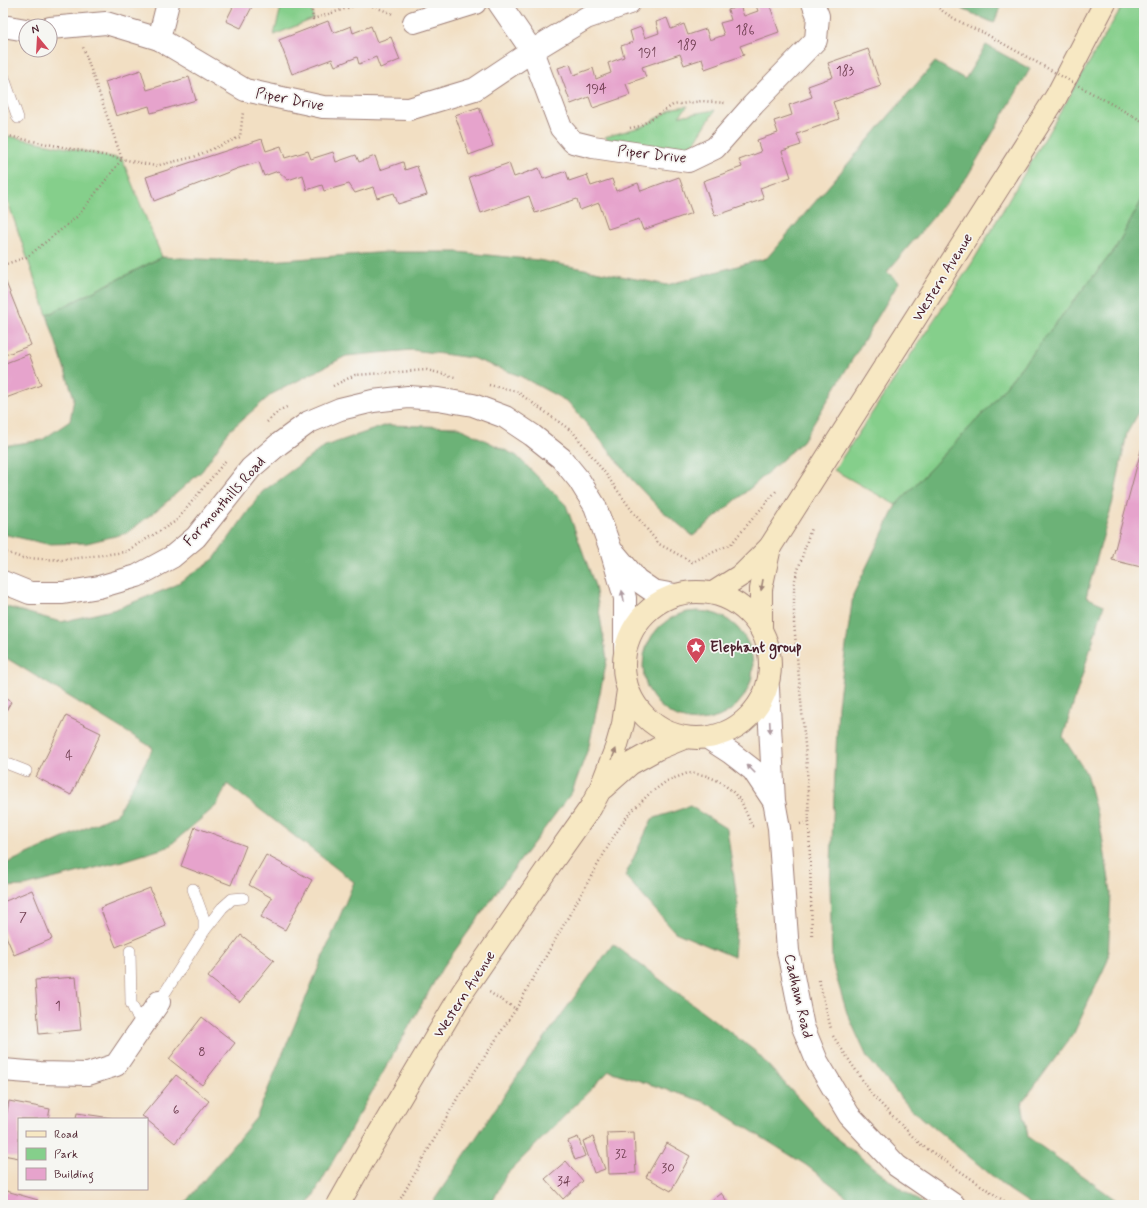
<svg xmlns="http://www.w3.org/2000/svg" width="1147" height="1208" font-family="Mynerve,sans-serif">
  <rect width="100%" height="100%" fill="#f6f6f2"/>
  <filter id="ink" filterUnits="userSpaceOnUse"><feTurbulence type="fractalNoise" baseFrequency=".025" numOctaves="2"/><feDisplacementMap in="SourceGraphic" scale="8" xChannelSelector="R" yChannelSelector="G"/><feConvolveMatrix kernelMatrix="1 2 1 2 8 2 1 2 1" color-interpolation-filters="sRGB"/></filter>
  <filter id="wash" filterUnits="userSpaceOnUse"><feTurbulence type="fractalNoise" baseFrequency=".012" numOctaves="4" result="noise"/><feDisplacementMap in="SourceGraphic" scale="16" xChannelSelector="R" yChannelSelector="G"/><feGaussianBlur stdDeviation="0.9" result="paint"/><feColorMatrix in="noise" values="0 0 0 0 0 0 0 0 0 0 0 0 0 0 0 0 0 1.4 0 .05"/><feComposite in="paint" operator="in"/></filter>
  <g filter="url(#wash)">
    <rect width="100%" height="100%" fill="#f2dfc3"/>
    <g fill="#85cf8b" stroke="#68775b">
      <polygon points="282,3 311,3 313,19 274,35"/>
      <polygon points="1124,3 1144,3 1144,197 1115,249 991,405 896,505 834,470 972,263"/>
      <polygon points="688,106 679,116 715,110 691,148 676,152 609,142 605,137 644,126 674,108"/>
      <polygon points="3,135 122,159 162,257 47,315 3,188"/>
    </g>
    <g fill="#6cb277" stroke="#5b6851">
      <polygon points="953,3 1002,3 994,23 962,9"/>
      <polygon points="986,45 1030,69 967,177 887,272 899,282 803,441 754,485 693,536 660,509 633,481 607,448 568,402 520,376 472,358 412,350 346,356 272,394 229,431 202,471 162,506 127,533 87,543 47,544 3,534 3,446 42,440 70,421 74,398 47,315 162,257 257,262 388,252 457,252 538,260 667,285 767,258 935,62 965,79"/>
      <polygon points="1144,196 1144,404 1127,433 1113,501 1086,597 1104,605 1063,737 1086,773 1101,830 1111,892 1108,960 1074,1033 1022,1103 1028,1137 1123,1205 1032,1205 1008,1189 909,1107 867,1057 847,1013 832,963 830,886 838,705 853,595 896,505 991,405 1115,249"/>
      <polygon points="387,425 458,427 517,456 566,505 595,586 607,659 589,746 572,792 504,882 441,970 308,1205 183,1205 256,1118 354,882 227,784 217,805 168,847 126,860 25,886 3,887 3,865 117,814 153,748 3,656 3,606 61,622 116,609 172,587 214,559 262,492 325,446"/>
      <circle cx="698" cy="666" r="55"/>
      <polygon points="690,806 727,829 738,905 734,957 675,932 625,876 652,819"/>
      <polygon points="613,944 755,1051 830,1133 894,1184 925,1205 858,1205 806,1165 705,1102 609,1071 506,1175 491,1205 431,1205 522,1069"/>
    </g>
    <g id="blocks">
      <g fill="#e6a3cc">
        <polygon points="235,3 254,3 241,28 226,21"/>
        <polygon points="755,3 769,3 779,32 740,46 744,55 705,69 702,59 684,65 680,54 642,67 646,77 626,84 630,95 593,108 589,97 571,104 558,68 570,64 574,75 593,68 596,79 603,76 611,73 608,63 624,57 621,46 633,42 630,31 641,27 645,38 659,33 656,22 667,18 671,29 684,24 688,35 706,29 710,40 724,35 720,23 731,20 728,10 740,6 744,16 758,11"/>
        <polygon points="328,21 333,33 351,26 353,33 371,26 377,42 391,37 400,60 380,68 376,57 359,64 357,57 335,66 332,59 292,74 279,40"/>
        <polygon points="868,49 881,86 833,102 839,119 797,134 801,145 782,151 791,177 760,188 764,199 715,216 703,181 742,167 739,160 761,152 757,140 778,133 774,121 792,115 789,105 812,97 808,86 833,77 828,63"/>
        <polygon points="141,70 147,90 189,77 196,100 151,113 149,106 116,116 105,82"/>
        <polygon points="479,107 493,146 469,155 455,115"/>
        <polygon points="262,139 266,151 281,146 285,158 308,151 311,159 333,152 336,162 356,155 359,162 375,156 380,170 403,162 405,170 417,166 427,195 398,204 394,193 377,198 373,187 355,193 349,184 324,191 322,185 307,190 303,175 288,180 278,171 264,176 259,162 239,168 154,201 146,177"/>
        <polygon points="509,163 514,177 539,168 543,179 566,171 569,181 587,175 591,186 612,179 616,191 638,183 641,191 679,177 692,213 643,230 639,219 608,229 599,203 580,210 577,199 535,213 529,196 481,213 469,177"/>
        <polygon points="3,275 31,345 5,355 3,350"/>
        <polygon points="29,354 41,385 3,399 3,364"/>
        <polygon points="1144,439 1144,556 1141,567 1112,560"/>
        <polygon points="3,697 11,702 3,716"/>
        <polygon points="66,716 101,733 71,795 36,777"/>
        <polygon points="195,827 246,846 231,885 181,866"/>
        <polygon points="266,855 312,880 285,930 261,917 272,898 249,885"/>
        <polygon points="150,888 166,926 116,947 100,908"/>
        <polygon points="32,890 52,939 14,955 3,929 3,902"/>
        <polygon points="241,935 274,960 240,1002 208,977"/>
        <polygon points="76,977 81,1030 39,1034 35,980"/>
        <polygon points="202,1017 235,1043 202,1085 169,1059"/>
        <polygon points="176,1075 209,1101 175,1143 147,1120 147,1119 142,1116"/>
        <polygon points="9,1101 50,1109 48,1119 19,1119 19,1158 3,1155 3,1133"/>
        <polygon points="77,1113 111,1118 111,1119 76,1119"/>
        <polygon points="634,1132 636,1173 609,1174 607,1133"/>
        <polygon points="578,1137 585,1156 575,1160 568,1141"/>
        <polygon points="593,1137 605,1169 594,1173 583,1141"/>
        <polygon points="667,1143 690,1156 671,1191 646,1177 660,1153 661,1154"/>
        <polygon points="566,1161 583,1181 563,1199 545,1179"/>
        <polygon points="3,1190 38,1200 36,1205 3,1205"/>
        <polygon points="721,1193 730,1205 706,1205"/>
      </g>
    </g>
  </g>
  <g filter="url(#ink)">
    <use href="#blocks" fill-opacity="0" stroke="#9e7f77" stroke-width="1"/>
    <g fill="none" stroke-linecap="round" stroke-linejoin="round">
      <g stroke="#9e7f77" stroke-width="12">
        <g id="service">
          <polyline points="3,75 18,118"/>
          <polyline points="3,762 26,771"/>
          <polyline points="204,931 222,908 232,899 243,898"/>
          <polyline points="130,951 131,1003 136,1014 144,1023"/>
          <polyline points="159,1002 204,931 204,919 193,889"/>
        </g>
      </g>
      <g stroke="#9e7f77" stroke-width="24">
        <g id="minor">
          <polyline points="499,3 532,51 561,128 573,142 593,147 688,161 715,148 753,105 816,40 818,16 813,3"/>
          <polyline points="414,22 475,3"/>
          <polyline points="3,26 26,30"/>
          <polyline points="50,28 106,23 159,39 245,90 323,107 409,109 475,89 532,51 586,18 629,3"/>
          <polyline points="159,39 168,3"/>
          <polyline points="3,1070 40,1073 88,1074 116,1065 159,1002"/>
        </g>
      </g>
      <g stroke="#9e7f77" stroke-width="24">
        <g id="tertiary">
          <polyline points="616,555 637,580 653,591 675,595"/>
          <polyline points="3,582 30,593 63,593 99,587 137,576 172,557 196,537 251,468 279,444 309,422 340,409 373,401 408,397 438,399 473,405 505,417 532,435 561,458 579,480 595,506 611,550 625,598 625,649"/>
          <polyline points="768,688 774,801 779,828 788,951 803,1027 817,1061 849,1115 897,1166 954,1205"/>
          <polyline points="708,738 731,753 753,770 773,800"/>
        </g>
      </g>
      <g stroke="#9e7f77" stroke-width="24">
        <g id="secondary">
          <circle cx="697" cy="665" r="73"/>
          <polyline points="713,593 743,574 770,547 1056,97 1105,3"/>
          <polyline points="761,629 761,589 770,547"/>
          <polyline points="603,788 630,764 657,749 684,738"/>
          <polyline points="338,1205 368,1152 462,993 547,869 591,807 600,790 616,748 623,724 628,690"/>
        </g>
      </g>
      <g stroke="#9e7f77" stroke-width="2.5" stroke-dasharray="1 3" stroke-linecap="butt">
        <polyline points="311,3 313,19 363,3"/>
        <polyline points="365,3 393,14"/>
        <path d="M 933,3 C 945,15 969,27 984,33"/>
        <polyline points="1133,116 1144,122"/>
        <polyline points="630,128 640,126 673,105 702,101 725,103"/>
        <polyline points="3,135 122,159 155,166 194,157 240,137 243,112"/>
        <polyline points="3,265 27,257 78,216 122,159 83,47"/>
        <polyline points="489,385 516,391 573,432 605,473 633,512 659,544 692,562 731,544 777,490"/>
        <polyline points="333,386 355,375 427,370 455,377"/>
        <polyline points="267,422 280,410 289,406"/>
        <polyline points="3,551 22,558 63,560 125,552 176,521 227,459"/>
        <polyline points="809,822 812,936"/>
        <polyline points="800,824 809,822 807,767 794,623 794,583 811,528"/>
        <polyline points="819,980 831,1029"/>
        <polyline points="516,1009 614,836 628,815 649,794 667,781 688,773 704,775 719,781 731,790 741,801 752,826 756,826"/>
        <polyline points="833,1036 873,1096 920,1144 1010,1205"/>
        <polyline points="397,1205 458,1097 516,1009 489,992"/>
      </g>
      <use href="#service" stroke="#fff" stroke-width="11"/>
      <use href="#minor" stroke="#fff" stroke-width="22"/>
      <use href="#tertiary" stroke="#fff" stroke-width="22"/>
      <use href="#secondary" stroke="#f7e8c3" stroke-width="22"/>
      <polyline stroke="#9e7f77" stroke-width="2.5" stroke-dasharray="1 3" stroke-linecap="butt" points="984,33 1133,116"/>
    </g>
    <defs><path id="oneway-solid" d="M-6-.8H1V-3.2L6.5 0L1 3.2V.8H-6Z"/></defs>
    <g fill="#a08477">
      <use href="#oneway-solid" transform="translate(762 585) rotate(100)"/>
      <use href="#oneway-solid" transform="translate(614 754) rotate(-69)"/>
    </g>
    <g fill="#ae9aa0">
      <use href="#oneway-solid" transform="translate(623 596) rotate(-101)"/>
      <use href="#oneway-solid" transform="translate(770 727) rotate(87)"/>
      <use href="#oneway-solid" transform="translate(751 769) rotate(-135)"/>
    </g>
  </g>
  <defs>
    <g id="sight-pin" transform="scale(1)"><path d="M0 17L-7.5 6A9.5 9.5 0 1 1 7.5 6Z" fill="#d1495b" stroke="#f6f6f2"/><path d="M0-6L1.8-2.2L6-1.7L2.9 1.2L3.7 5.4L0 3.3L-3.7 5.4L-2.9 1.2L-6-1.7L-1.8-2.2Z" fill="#fff"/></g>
  </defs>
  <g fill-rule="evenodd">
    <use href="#sight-pin" x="696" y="647"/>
  </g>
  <g text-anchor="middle" stroke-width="3.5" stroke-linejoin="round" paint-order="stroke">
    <g font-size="13" fill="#714053">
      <text x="745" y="34">186</text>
      <text x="687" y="49">189</text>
      <text x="647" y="57">191</text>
      <text x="845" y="75">183</text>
      <text x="596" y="93">194</text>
      <text x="69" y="760">4</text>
      <text x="23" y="921">7</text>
      <text x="58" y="1010">1</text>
      <text x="202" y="1056">8</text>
      <text x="176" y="1114">6</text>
      <text x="621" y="1158">32</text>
      <text x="668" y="1172">30</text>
      <text x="564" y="1185">34</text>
    </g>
    <g font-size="15" fill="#4a1f2b" stroke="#f6f6f2">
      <text transform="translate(290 99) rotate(11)" y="5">Piper Drive</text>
      <text transform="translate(652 154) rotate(6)" y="5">Piper Drive</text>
      <text transform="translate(942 277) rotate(-58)" y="5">Western Avenue</text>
      <text transform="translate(224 501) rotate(-48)" y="5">Formonthills Road</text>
      <text transform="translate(464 994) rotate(-57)" y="5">Western Avenue</text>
      <text transform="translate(799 996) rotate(77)" y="5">Cadham Road</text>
    </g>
    <g font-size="15" font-weight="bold" fill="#4a1f2b" stroke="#f6f6f2" text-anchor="start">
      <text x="710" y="652">Elephant group</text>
    </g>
  </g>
  <rect width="1147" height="1208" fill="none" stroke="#f6f6f2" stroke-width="16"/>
  <rect x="18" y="1118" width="130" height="72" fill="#f6f6f2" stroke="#b1a0a2"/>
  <rect x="26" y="1131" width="20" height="6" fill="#f7e8c3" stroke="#b1a0a2"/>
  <text x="54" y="1138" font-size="12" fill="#4a1f2b">Road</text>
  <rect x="26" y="1148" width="20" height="12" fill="#85cf8b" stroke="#b1a0a2"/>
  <text x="54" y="1158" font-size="12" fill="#4a1f2b">Park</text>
  <rect x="26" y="1168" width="20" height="12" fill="#e6a3cc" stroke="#b1a0a2"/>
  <text x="54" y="1178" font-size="12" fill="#4a1f2b">Building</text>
  <g transform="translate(38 38) rotate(342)"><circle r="19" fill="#f6f6f2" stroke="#b1a0a2"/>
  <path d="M0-3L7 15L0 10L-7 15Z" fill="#d1495b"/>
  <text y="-6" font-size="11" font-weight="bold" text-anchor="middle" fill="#4a1f2b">N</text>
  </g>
</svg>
